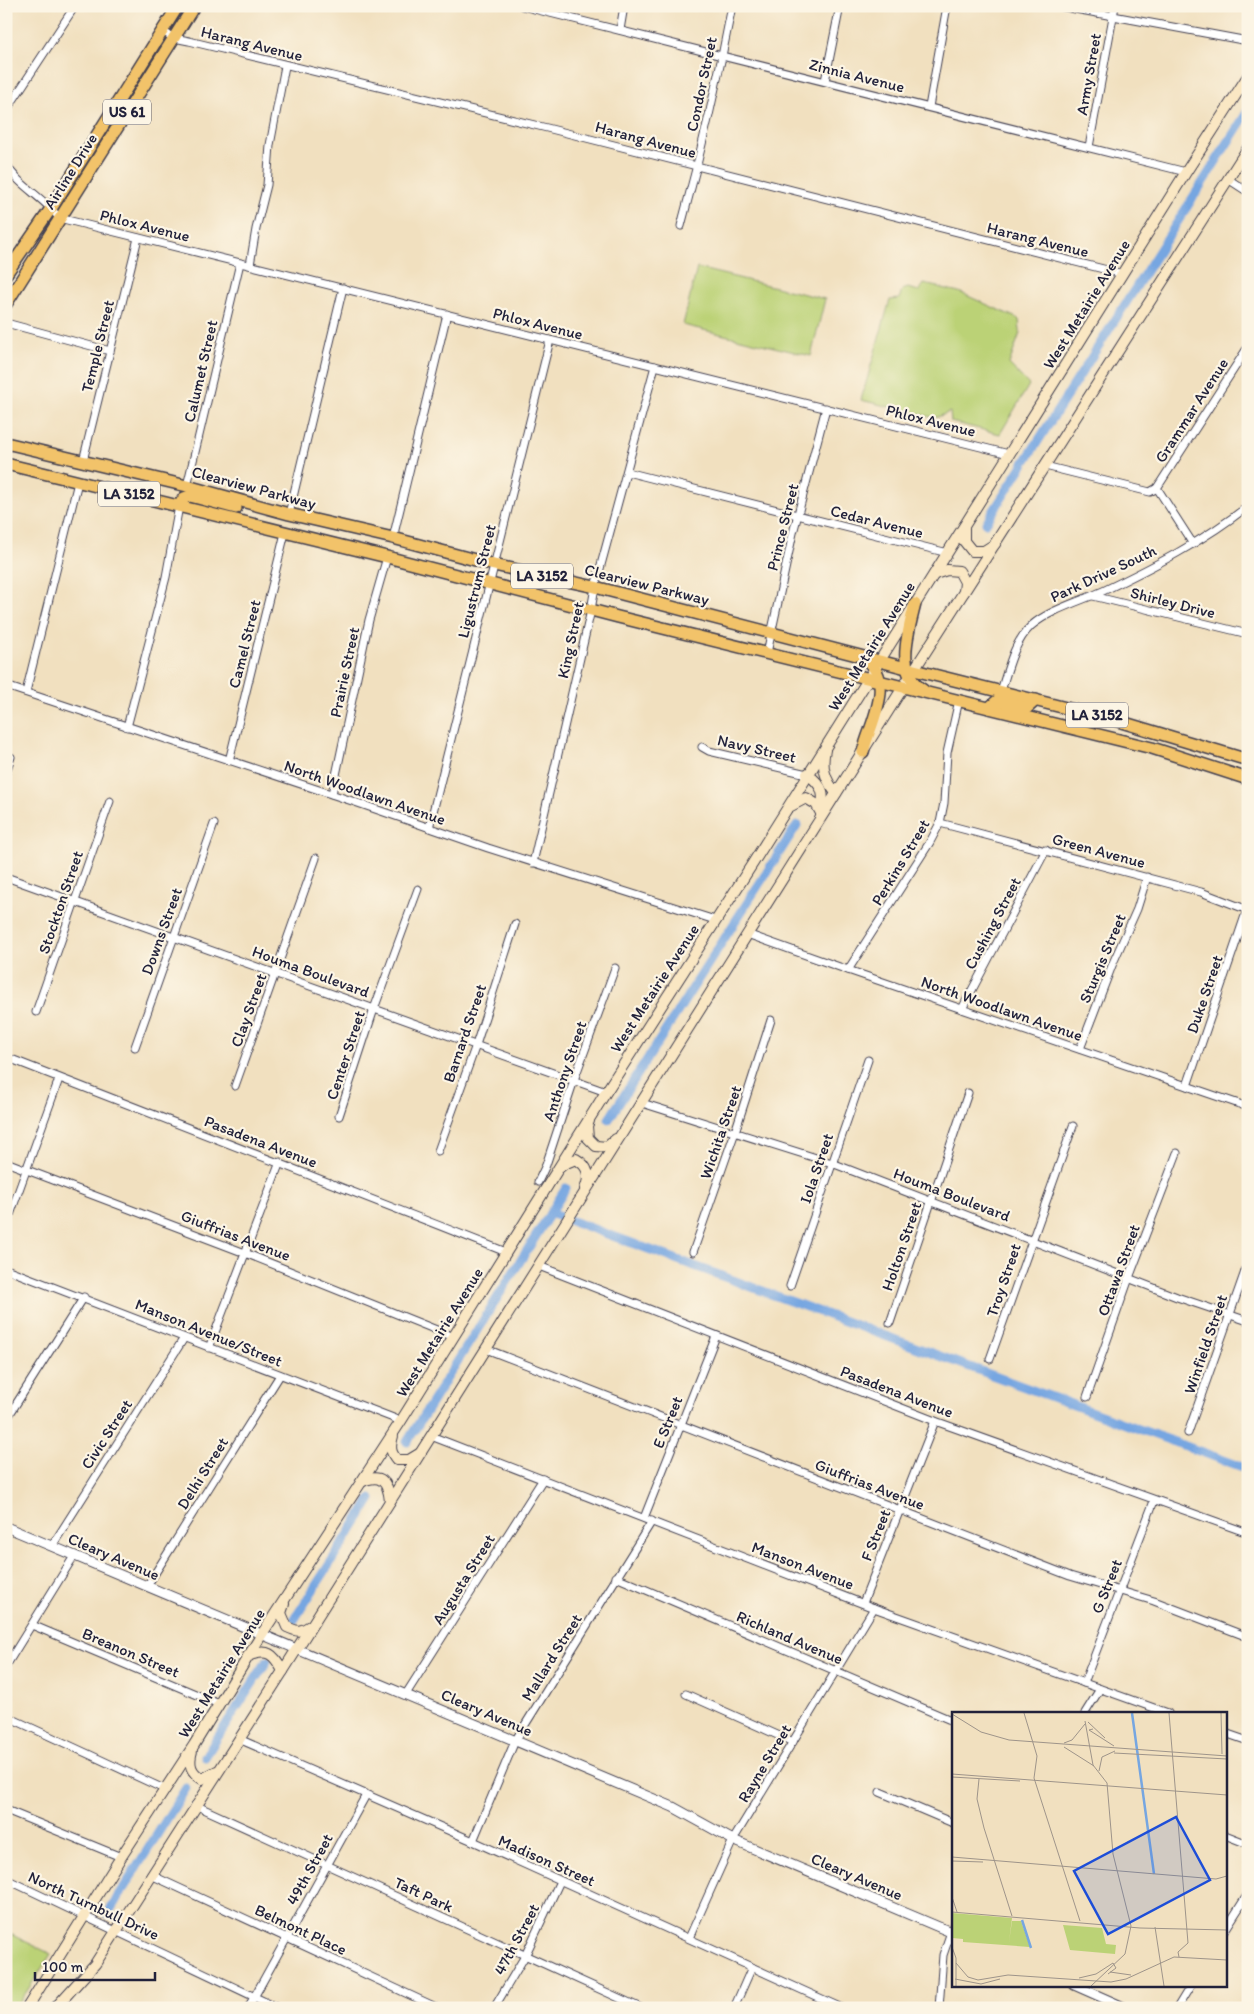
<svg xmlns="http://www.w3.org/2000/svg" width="1254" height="2014" font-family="Itim,sans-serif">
  <rect width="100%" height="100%" fill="#fcf5e5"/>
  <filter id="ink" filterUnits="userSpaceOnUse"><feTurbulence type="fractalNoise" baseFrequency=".02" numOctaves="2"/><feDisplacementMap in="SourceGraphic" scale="10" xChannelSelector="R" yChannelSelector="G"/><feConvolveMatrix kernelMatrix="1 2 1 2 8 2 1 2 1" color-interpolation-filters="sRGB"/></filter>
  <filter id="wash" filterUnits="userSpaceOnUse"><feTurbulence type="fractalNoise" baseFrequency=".0096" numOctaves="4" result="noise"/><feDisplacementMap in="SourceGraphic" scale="20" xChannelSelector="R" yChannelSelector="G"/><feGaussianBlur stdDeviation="1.12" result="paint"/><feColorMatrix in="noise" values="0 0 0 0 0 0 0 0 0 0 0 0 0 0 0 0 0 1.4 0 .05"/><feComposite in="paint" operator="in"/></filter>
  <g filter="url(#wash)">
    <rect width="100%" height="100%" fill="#f1e0bf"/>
    <g fill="#bbd276" stroke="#6e7a58">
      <polygon points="697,268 825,299 811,356 683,325"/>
      <polygon points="924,284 959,292 1019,319 1020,333 1009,364 1029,385 1000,434 951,422 950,412 935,418 861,400 890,300 899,299 902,290 908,288 919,291"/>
      <polygon points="6,1932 51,1954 16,2008 6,2008"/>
    </g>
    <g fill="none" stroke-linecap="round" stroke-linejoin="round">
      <g stroke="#76a6e1" stroke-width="9">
        <polyline points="986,523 1248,111"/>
        <polyline points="609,1119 797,825"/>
        <polyline points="550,1213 1248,1469"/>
        <polyline points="407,1442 566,1188"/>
        <polyline points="294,1620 371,1499"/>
        <polyline points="205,1757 267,1661"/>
        <polyline points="107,1915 186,1788"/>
      </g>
    </g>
  </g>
  <g filter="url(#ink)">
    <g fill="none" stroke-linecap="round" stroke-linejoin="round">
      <g stroke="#413e4f" stroke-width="9">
        <g id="minor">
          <polyline points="522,6 1186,172"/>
          <polyline points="1059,6 1248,41"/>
          <polyline points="620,30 624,6"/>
          <polyline points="162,31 174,38 189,41 547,128 1123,274"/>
          <polyline points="825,81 840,6"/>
          <polyline points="929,107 947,6"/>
          <polyline points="6,111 75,6"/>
          <polyline points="1089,147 1115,6"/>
          <path d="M 6,164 C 18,186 44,197 59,218 L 1009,454"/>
          <polyline points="1228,179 1248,192"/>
          <path d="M 681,226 C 701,153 718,80 732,6"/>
          <polyline points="250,265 256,229 267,185 270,145 285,66"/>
          <polyline points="6,323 110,351"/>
          <polyline points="83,461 138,238"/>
          <polyline points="1045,466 1150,492 1157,488 1248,347"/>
          <polyline points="627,472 948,553"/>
          <polyline points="187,486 240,263"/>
          <polyline points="1157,488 1193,544"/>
          <polyline points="289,514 343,288"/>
          <polyline points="393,538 447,314"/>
          <polyline points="1093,596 1248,634"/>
          <polyline points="767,653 793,533 826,408"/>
          <polyline points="6,686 352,801 488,848 715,920"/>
          <path d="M 1001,691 C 1008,669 1014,642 1031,626 C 1049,610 1081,601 1103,591 C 1153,567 1204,541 1248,506"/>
          <polyline points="26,692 78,482"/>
          <polyline points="127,727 166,577 179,506"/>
          <polyline points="702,747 709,751 807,774"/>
          <polyline points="229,761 285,533"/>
          <polyline points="6,772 11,757"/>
          <polyline points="332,794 369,620 387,557"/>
          <polyline points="940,823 1201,892 1248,910"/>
          <polyline points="429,828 550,340"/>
          <polyline points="533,863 591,610 595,587 655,366"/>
          <polyline points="6,877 606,1092"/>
          <polyline points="747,934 848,970 1248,1107"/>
          <polyline points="848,970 930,842 940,823 944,803 947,753 959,700"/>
          <polyline points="962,1009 1046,850"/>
          <polyline points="36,1012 110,801"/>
          <polyline points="135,1047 214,824"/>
          <polyline points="1080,1049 1113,963 1137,909 1147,877"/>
          <path d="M 6,1057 C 173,1123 340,1186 506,1252"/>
          <polyline points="235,1086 316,858"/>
          <polyline points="1187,1086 1247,910"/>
          <polyline points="642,1103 832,1163 1177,1297 1248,1321"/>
          <polyline points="339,1116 374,1009 418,889"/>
          <polyline points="438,1151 476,1045 515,924"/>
          <polyline points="6,1162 245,1253 454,1337"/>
          <polyline points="538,1182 546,1165 574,1080 615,968"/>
          <polyline points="6,1226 59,1079"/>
          <polyline points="693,1252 735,1132 771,1020"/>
          <polyline points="539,1266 935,1421 1248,1533"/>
          <polyline points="6,1269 401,1421"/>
          <polyline points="790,1286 868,1060"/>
          <polyline points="890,1323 968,1093"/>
          <polyline points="209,1348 280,1162"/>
          <polyline points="486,1349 1070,1576 1154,1601 1248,1637"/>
          <polyline points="990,1359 1073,1126"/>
          <polyline points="1087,1397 1129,1278 1177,1153"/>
          <polyline points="6,1420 84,1297"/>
          <polyline points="1188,1433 1248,1263"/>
          <polyline points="431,1436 874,1608 1168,1713"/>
          <polyline points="644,1518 716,1336"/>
          <polyline points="52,1546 184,1338"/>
          <polyline points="616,1577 953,1721"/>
          <polyline points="147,1586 280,1375"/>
          <polyline points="863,1603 935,1421"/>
          <polyline points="32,1625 219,1704"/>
          <polyline points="6,1666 74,1556"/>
          <polyline points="1084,1683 1154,1501"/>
          <polyline points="406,1694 543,1479"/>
          <polyline points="686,1694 793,1742"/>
          <polyline points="1085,1713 1100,1689"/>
          <polyline points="6,1716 164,1789"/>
          <polyline points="1225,1733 1248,1741"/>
          <polyline points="239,1739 473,1841 842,2008"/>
          <polyline points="880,1792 953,1823"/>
          <polyline points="195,1805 641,2008"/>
          <polyline points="6,1810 121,1857"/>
          <polyline points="1225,1835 1248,1844"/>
          <polyline points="473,1841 515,1741 652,1521"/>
          <polyline points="151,1875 438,2008"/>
          <polyline points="6,1879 278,2008"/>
          <polyline points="1225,1930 1248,1894"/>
          <polyline points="689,1938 733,1840 874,1608"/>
          <polyline points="248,2008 366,1795"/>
          <polyline points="494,2008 525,1956 560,1881"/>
          <polyline points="734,2008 752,1967"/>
          <polyline points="939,2008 943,1955 953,1926"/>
          <polyline points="1177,2008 1191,1985"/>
        </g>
      </g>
      <g stroke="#413e4f" stroke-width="11">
        <g id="tertiary">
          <polyline points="6,1527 673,1807 733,1840 953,1933"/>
          <polyline points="1074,1985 1126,2008"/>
        </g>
      </g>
      <g stroke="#413e4f" stroke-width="12">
        <g id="secondary">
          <polyline points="964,529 964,541 972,551 984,551 995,544"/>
          <polyline points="935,574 947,570 959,571 965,582 964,592"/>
          <path d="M 825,750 C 821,767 825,780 836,793"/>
          <path d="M 807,774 C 824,786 825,794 821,814"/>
          <polyline points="789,807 806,798 816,804 821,813"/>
          <polyline points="589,1121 587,1126 588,1138 596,1146 607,1147 616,1139"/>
          <path d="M 559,1168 L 564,1164 L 576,1159 C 588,1166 591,1175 585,1189"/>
          <path d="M 393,1436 C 390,1447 390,1452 397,1460 L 409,1460 L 419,1454"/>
          <path d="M 361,1482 C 381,1473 388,1481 390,1501"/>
          <path d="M 284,1604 L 281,1613 L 287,1627 C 297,1632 301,1632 310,1626"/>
          <path d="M 248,1656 C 268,1648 274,1654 283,1671"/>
          <path d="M 192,1751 C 188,1765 191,1772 202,1779 L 217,1771"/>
          <polyline points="27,2008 121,1857 194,1745 262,1634 401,1421 606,1092 753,863 1186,172 1248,76"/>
          <polyline points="55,2008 95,1964 283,1671 914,670 1248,148"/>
        </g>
      </g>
      <g stroke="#413e4f" stroke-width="14">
        <g id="trunk">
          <polyline points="6,274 52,207 178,6"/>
          <polyline points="6,304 194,6"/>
          <polyline points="6,443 187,486 289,514 393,538 494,565 595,587 914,670 1118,721 1248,760"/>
          <polyline points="6,464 387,557 618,617 1152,748 1248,779"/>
          <polyline points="179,506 184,498 190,496 236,508"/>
          <path d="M 915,604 C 909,629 894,674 923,690"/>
          <polyline points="989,708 997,701 1027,708 1036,700"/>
          <path d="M 863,752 C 870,723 898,679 863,658"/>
        </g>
      </g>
      <use href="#minor" stroke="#fff" stroke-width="7"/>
      <use href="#tertiary" stroke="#fff" stroke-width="9"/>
      <use href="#secondary" stroke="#fae7c3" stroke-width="10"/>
      <use href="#trunk" stroke="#f2c36a" stroke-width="11"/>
    </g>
  </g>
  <g text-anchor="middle" stroke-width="4.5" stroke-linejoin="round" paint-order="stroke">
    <g fill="#fcf5e5" stroke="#63616e" stroke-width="1">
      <rect x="103" y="99.5" width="48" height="25" rx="4"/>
      <rect x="98" y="481.5" width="62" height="25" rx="4"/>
      <rect x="511" y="563.5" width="62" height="25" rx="4"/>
      <rect x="1066" y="702.5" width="62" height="25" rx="4"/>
    </g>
    <g font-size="15" font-weight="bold" fill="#22223b">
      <text x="127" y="117">US 61</text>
      <text x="129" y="499">LA 3152</text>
      <text x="542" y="581">LA 3152</text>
      <text x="1097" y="720">LA 3152</text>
    </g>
    <g font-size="16" fill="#22223b" stroke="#fcf5e5">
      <text transform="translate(252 43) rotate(14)" y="6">Harang Avenue</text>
      <text transform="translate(1088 74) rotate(-80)" y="6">Army Street</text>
      <text transform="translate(857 75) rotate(14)" y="6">Zinnia Avenue</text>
      <text transform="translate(701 84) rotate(-78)" y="6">Condor Street</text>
      <text transform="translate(646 139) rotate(15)" y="6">Harang Avenue</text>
      <text transform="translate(70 171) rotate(-58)" y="6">Airline Drive</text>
      <text transform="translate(145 225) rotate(14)" y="6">Phlox Avenue</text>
      <text transform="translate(1038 239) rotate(14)" y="6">Harang Avenue</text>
      <text transform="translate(1086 304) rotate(-58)" y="6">West Metairie Avenue</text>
      <text transform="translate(538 323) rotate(14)" y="6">Phlox Avenue</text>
      <text transform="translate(97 346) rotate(-76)" y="6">Temple Street</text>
      <text transform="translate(200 371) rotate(-77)" y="6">Calumet Street</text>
      <text transform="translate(1191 410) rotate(-57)" y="6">Grammar Avenue</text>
      <text transform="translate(931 420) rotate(14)" y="6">Phlox Avenue</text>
      <text transform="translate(254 487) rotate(15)" y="6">Clearview Parkway</text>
      <text transform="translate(877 521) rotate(14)" y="6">Cedar Avenue</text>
      <text transform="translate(782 527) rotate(-76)" y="6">Prince Street</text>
      <text transform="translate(1103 573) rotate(-25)" y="6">Park Drive South</text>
      <text transform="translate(476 581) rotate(-76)" y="6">Ligustrum Street</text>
      <text transform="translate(647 584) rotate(14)" y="6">Clearview Parkway</text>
      <text transform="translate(1173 602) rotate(14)" y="6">Shirley Drive</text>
      <text transform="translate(570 640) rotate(-78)" y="6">King Street</text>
      <text transform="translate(244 644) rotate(-76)" y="6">Camel Street</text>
      <text transform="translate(871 646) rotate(-58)" y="6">West Metairie Avenue</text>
      <text transform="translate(344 672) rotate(-78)" y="6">Prairie Street</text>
      <text transform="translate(757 748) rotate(13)" y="6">Navy Street</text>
      <text transform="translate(365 792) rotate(19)" y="6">North Woodlawn Avenue</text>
      <text transform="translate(1099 850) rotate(15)" y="6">Green Avenue</text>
      <text transform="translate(900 862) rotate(-59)" y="6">Perkins Street</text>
      <text transform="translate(60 902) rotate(-71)" y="6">Stockton Street</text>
      <text transform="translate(992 923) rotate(-62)" y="6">Cushing Street</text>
      <text transform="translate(161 931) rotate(-70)" y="6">Downs Street</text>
      <text transform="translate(1102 958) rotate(-67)" y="6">Sturgis Street</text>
      <text transform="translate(311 971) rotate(20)" y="6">Houma Boulevard</text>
      <text transform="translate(654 988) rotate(-57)" y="6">West Metairie Avenue</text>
      <text transform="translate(1204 994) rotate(-71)" y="6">Duke Street</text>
      <text transform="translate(1002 1008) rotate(19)" y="6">North Woodlawn Avenue</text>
      <text transform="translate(248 1010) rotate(-70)" y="6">Clay Street</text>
      <text transform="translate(464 1033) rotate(-71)" y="6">Barnard Street</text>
      <text transform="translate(345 1055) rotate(-72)" y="6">Center Street</text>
      <text transform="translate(564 1071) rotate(-71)" y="6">Anthony Street</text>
      <text transform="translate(720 1132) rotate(-71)" y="6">Wichita Street</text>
      <text transform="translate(261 1141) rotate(21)" y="6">Pasadena Avenue</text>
      <text transform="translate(816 1168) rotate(-71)" y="6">Iola Street</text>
      <text transform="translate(952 1194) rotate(21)" y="6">Houma Boulevard</text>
      <text transform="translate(236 1235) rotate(21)" y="6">Giuffrias Avenue</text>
      <text transform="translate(901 1246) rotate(-71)" y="6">Holton Street</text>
      <text transform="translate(1118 1270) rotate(-70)" y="6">Ottawa Street</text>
      <text transform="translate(1003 1280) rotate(-71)" y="6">Troy Street</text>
      <text transform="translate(209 1332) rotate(22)" y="6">Manson Avenue/Street</text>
      <text transform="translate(439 1332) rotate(-58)" y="6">West Metairie Avenue</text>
      <text transform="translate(1205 1344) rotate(-71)" y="6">Winfield Street</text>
      <text transform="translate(897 1391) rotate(21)" y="6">Pasadena Avenue</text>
      <text transform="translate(667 1422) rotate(-68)" y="6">E Street</text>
      <text transform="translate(106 1434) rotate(-57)" y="6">Civic Street</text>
      <text transform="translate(202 1473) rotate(-58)" y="6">Delhi Street</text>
      <text transform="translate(870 1484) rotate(21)" y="6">Giuffrias Avenue</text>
      <text transform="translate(875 1535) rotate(-68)" y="6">F Street</text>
      <text transform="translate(114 1556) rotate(23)" y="6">Cleary Avenue</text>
      <text transform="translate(803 1565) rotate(21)" y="6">Manson Avenue</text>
      <text transform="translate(463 1579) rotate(-58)" y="6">Augusta Street</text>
      <text transform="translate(1106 1586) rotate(-68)" y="6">G Street</text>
      <text transform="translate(790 1637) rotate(23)" y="6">Richland Avenue</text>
      <text transform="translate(131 1652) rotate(23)" y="6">Breanon Street</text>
      <text transform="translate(551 1657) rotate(-58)" y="6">Mallard Street</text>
      <text transform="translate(221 1673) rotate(-58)" y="6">West Metairie Avenue</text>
      <text transform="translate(487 1712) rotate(23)" y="6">Cleary Avenue</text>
      <text transform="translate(764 1763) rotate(-59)" y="6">Rayne Street</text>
      <text transform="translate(547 1860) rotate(24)" y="6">Madison Street</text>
      <text transform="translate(309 1869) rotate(-61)" y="6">49th Street</text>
      <text transform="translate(857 1876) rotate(23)" y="6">Cleary Avenue</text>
      <text transform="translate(424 1894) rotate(25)" y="6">Taft Park</text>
      <text transform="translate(94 1905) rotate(25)" y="6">North Turnbull Drive</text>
      <text transform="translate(301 1929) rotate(25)" y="6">Belmont Place</text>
      <text transform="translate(516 1939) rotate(-62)" y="6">47th Street</text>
    </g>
  </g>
  <g transform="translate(952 1712)">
    <rect width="275" height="275" fill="#f1e0bf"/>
    <path d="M 0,201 L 60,206 L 57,230 L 60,209 L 69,209 L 78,235 L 11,230 L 11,227 L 0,226 ZM 111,213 L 150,216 L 154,232 L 164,233 L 163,242 L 118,238 Z" fill="#bbd276"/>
    <path fill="none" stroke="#76a6e1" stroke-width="2.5" d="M 180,1 L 202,162M 70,208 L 79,236"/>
    <path fill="none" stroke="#9e948a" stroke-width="1" d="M 72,1 L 85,44 L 82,66 L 128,209M 217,1 L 236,231M 269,1 L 270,42M 0,2 L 29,20 L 57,28 L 275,44M 133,9 L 141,53 L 155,71 L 161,142 L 179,214 L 173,242 L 139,274M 136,10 L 153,26M 141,17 L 137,18 L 162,34M 112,31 L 120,28 L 133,12M 112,35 L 142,54M 162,41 L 275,47M 147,59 L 150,45 L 163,39M 0,62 L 275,83M 0,65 L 68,69M 27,67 L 25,87 L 32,116 L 60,204M 0,145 L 264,167 L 275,164M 0,149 L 31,150M 0,185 L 5,200M 0,200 L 188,216 L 275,218M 203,215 L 212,274M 0,235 L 4,246 L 4,274M 227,245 L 226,240 L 236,231M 4,251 L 16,265 L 26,268 L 56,263 L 159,270 L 174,267 L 222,245 L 275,248M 158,260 L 179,263M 127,266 L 144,262 L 161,251 L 164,256 L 156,262M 3,267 L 29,272 L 48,267"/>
    <path fill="#1d4ed8" fill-opacity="0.15" stroke="#1d4ed8" stroke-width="2.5" d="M 224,105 L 258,168 L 156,222 L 122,159 Z"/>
    <rect width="275" height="275" fill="none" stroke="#22223b" stroke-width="2.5"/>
  </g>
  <rect width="1254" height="2014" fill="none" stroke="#fcf5e5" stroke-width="25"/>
  <path d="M35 1972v8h120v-8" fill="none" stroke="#22223b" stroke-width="2.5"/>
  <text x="42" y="1972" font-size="15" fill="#22223b" stroke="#fcf5e5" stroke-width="4" paint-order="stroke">100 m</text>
</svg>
